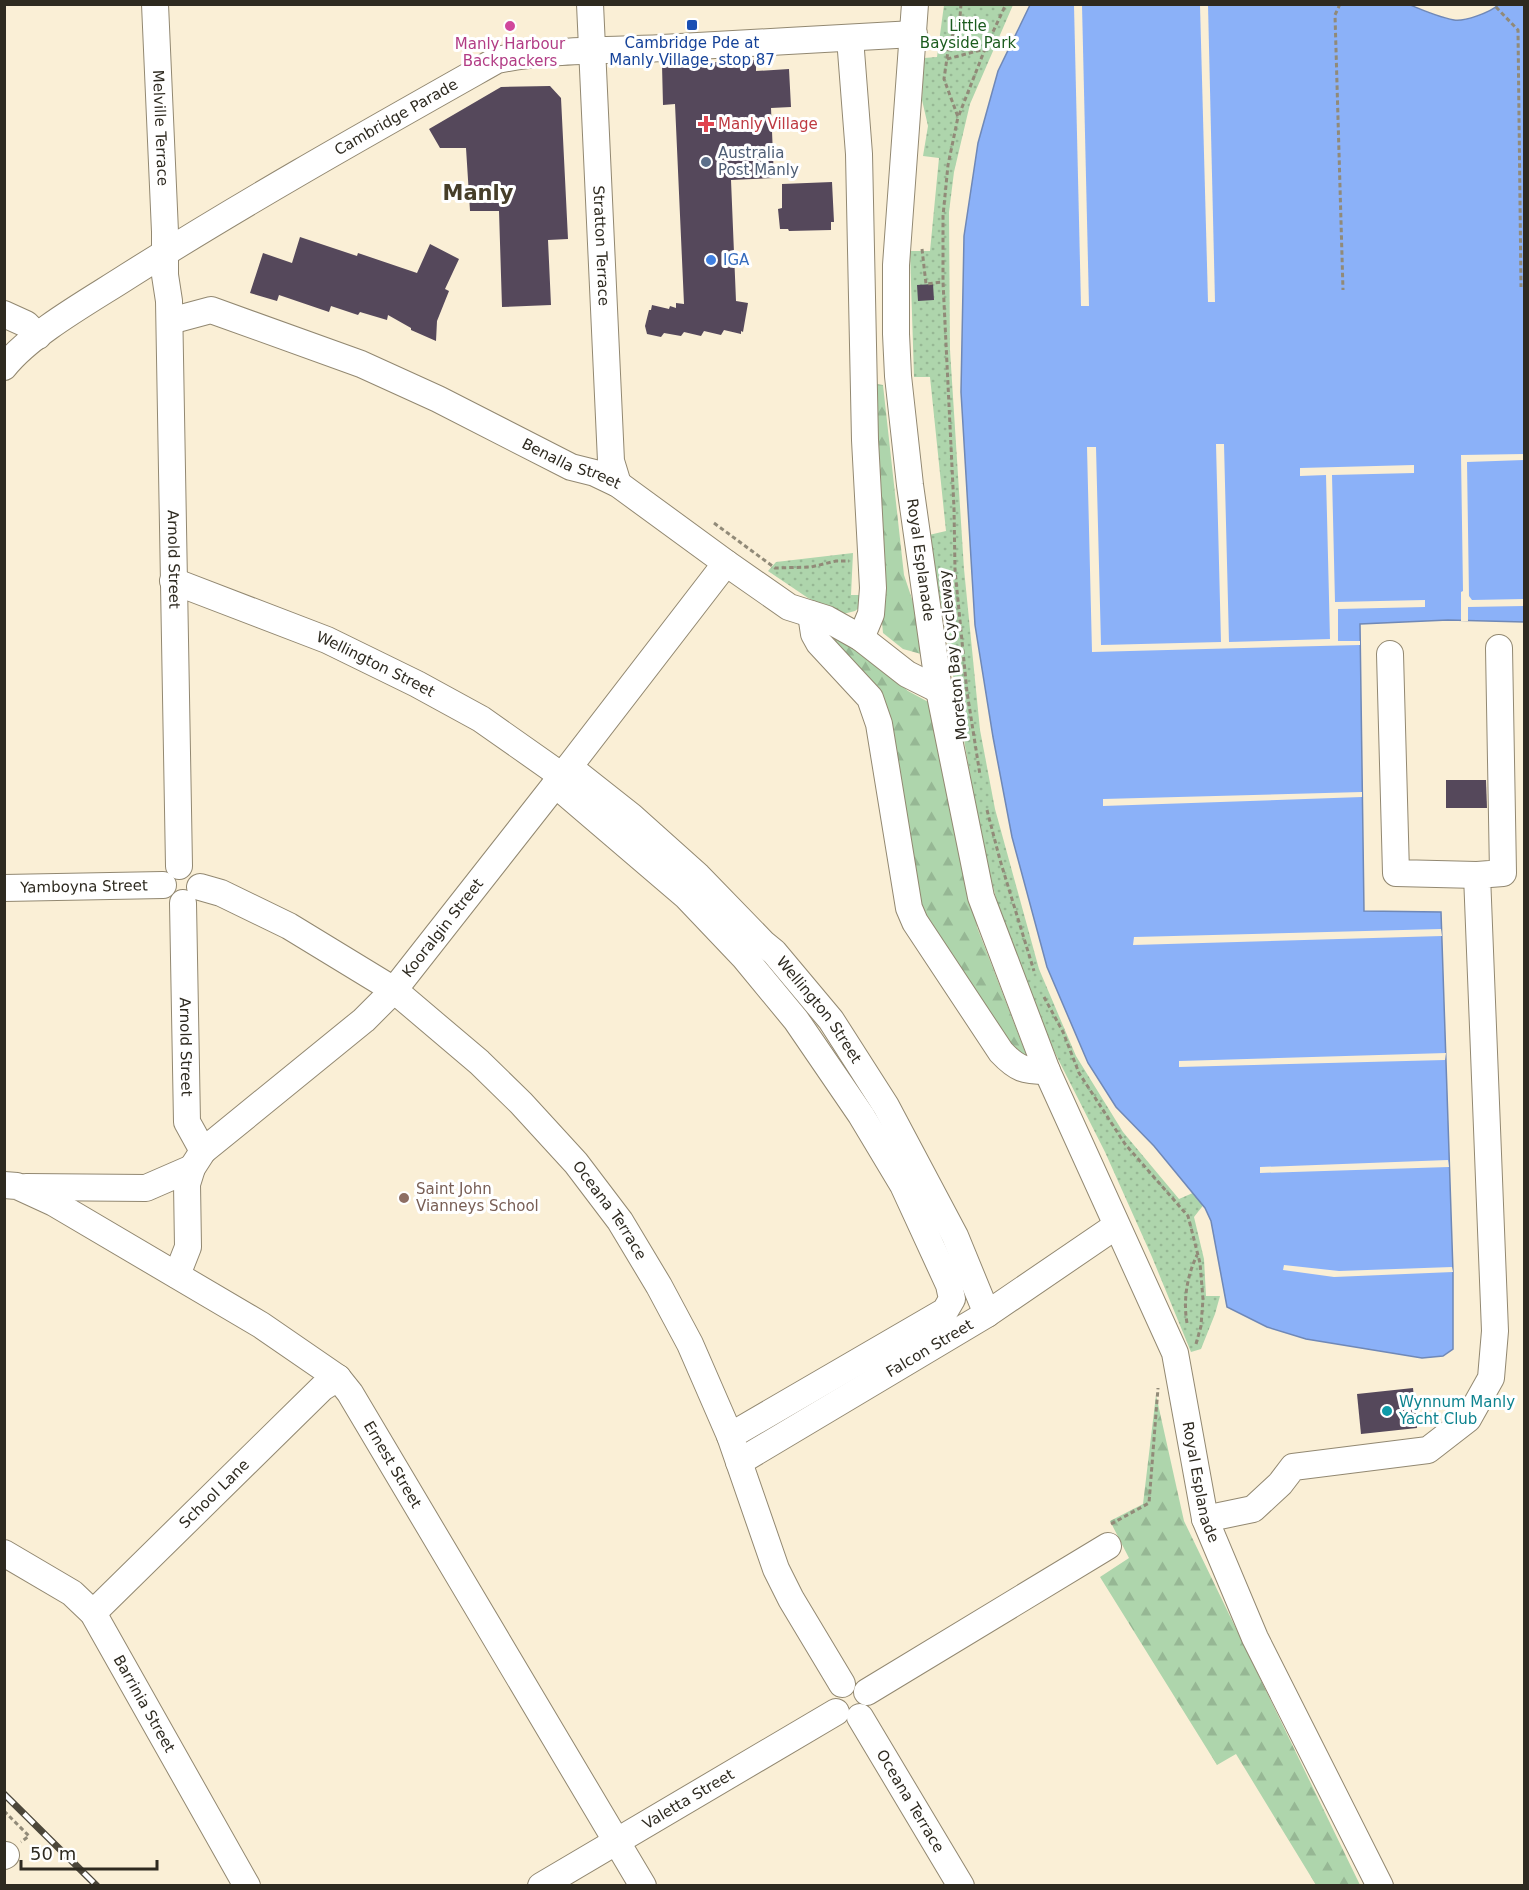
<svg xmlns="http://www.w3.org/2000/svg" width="1529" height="1890" font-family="'DejaVu Sans',sans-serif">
  <defs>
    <pattern id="forest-firs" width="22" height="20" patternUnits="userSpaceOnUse" patternTransform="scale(1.5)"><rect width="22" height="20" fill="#aed5ac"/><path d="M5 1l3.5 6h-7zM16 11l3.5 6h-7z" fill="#96b794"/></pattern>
    <pattern id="park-dots" width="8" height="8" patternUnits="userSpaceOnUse" patternTransform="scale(1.5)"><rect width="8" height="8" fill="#aed5ac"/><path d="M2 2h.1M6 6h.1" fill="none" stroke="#96b794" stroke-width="1.8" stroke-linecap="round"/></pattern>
  </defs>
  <rect width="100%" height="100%" fill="#faefd6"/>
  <g fill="url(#forest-firs)">
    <polygon points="871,383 883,385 904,575 914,605 921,654 903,649 883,633 873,527"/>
    <polygon points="842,636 908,691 932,704 960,829 977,927 1028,1059 1023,1061 920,913 882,706 837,646 834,637"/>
    <polygon points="1156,1395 1184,1521 1360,1885 1316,1885 1236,1754 1217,1765 1100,1577 1129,1558 1110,1521 1143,1504"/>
  </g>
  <g fill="url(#park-dots)">
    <polygon points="944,5 1013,5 970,104 954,172 949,212 950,350 964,569 980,730 995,809 1039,969 1076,1056 1123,1132 1179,1199 1195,1192 1205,1203 1194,1217 1204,1259 1206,1296 1220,1296 1215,1314 1201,1349 1191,1352 1152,1257 1105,1152 1055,1053 1004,928 982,845 929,535 946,531 930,377 914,377 910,251 930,251 939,158 923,156 928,126 922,100 924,58 937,57"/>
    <polygon points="853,553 851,595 863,595 860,607 855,611 843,614 808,598 768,571 776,562"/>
  </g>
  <path fill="#8bb1f8" stroke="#6f88b7" stroke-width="1.5" d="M 1408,4 C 1422,10 1438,17 1454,20 C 1464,22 1491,12 1498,5 L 1524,5 L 1524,622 L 1448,620 L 1360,624 L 1364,911 L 1441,912 L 1453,1272 L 1453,1349 L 1443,1356 L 1422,1358 L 1306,1339 L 1267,1327 L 1227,1307 L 1211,1221 L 1205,1208 L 1154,1146 L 1116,1107 L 1088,1063 L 1047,967 L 1012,837 L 993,737 L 975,625 L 961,392 L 964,236 L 978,143 L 998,71 L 1030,5 Z"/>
  <g fill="#faefd6">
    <polygon points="1074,5 1082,5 1089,306 1081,306"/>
    <polygon points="1200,5 1208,5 1215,302 1208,302"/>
    <polygon points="1216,444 1224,444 1229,642 1330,639 1326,475 1300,476 1300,468 1414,465 1414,473 1332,475 1335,602 1425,600 1425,607 1338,609 1338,641 1360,641 1360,645 1092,652 1087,447 1096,447 1101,645 1221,642"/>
    <polygon points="1524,454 1524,460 1467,462 1469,596 1472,600 1524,599 1524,606 1468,607 1468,621 1461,621 1461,592 1463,591 1461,455"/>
    <polygon points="1362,792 1362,797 1103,806 1103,799"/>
    <polygon points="1441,929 1442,936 1133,945 1134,937"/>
    <polygon points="1446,1053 1445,1060 1179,1067 1179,1061"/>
    <polygon points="1448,1160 1449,1167 1260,1173 1260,1167"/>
    <polygon points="1284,1265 1339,1271 1452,1267 1453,1272 1334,1277 1283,1270"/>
  </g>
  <g fill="#55485b">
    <polygon points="756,60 756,71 789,69 791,107 771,108 774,178 731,180 736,301 748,303 743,332 741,331 741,334 724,330 721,335 704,331 701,336 684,332 681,336 664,333 661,337 647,334 645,326 649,310 651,310 652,305 669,309 670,306 676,308 676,303 684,304 675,104 663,105 662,65"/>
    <polygon points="550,86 561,98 568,239 548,240 551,305 502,307 499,211 470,211 466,148 440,148 429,129 501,87"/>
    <polygon points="832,182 834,222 831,222 831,230 789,231 788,229 780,229 778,209 782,208 782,184"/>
    <polygon points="300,237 357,256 358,253 417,273 430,244 459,259 445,289 449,291 437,321 436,341 411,330 411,328 388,315 387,320 360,312 358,315 331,306 329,312 279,295 277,301 250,293 263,253 292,263"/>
    <polygon points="933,284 934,300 918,301 917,285"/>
    <polygon points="1446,780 1486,780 1487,808 1446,808"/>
    <polygon points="1413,1388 1417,1428 1361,1434 1357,1394"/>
  </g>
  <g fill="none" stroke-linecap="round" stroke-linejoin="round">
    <g stroke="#928871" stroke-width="28">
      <g id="minor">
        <path id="s1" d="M 155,4 L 165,232 L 165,275 L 169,301 L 179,866"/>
        <path id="s2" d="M 590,4 L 611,461 L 618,484"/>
        <path id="s3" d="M 915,4 L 896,265 L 896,334 L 898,376 L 910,485 L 939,690 L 981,897 L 1047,1071 L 1175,1353 L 1205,1519 L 1255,1638 L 1380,1886"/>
        <polyline points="850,38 859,154 865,440 873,588 871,614 861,638"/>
        <polyline points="4,314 26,324 38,336"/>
        <path id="s4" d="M 170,321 L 211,310 L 361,364 L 438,399 L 571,467 L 595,473 L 618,484 L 726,563 L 789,607 L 827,619 L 861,638 L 907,674 L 939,690"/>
        <path id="s5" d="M 4,367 C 31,333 91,300 128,276 C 248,200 373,130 497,60 C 551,49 606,51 662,48 C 746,44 830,38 914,34"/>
        <path id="s6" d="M 173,581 L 327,640 L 417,684 L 481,719 L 562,776"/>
        <path d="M 811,614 L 814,634 L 819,643 L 870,698 L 879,724 L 909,908 L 915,922 L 1001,1052 C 1017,1069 1024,1071 1047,1071"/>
        <polyline points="1390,654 1396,873 1477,875"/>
        <path id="s7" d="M 569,767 L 631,816 L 698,876 L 763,943 L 774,952 L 831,1020 L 886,1106 L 955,1236 L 987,1314"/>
        <polyline points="555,784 686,896 744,957 796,1020 861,1115 903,1185 949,1285 952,1299 945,1311 730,1436"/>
        <path id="s8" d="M 200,887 L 221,893 L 289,926 L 394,990 L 479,1062 L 521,1103 L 576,1163 L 620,1221 L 659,1286 L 690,1344 L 730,1436 L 776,1569 L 791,1599 L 842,1684"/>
        <path id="s9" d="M 4,888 L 163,885"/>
        <path id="s10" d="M 183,903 L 187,1122 L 203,1151"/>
        <path id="s11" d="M 4,1185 L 17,1186 L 54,1203 L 261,1325 L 338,1378 L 350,1393 L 643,1886"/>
        <polyline points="26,1187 146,1188 192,1168"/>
        <path id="s12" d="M 177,1275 L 188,1247 L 187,1184 L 192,1168 L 203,1151 L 364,1020 L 394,990 L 562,776 L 726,563"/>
        <path id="s13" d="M 739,1462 L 987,1314 L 1116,1226"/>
        <polyline points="1205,1519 1253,1509 1280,1484 1293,1467 1428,1450 1468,1419 1491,1378 1495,1331 1477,875 1503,873 1499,648"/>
        <path id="s14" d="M 4,1553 L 72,1593 L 93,1613 L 247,1886"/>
        <path id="s15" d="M 93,1613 L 322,1388 L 338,1378"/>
        <polyline points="867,1692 1108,1546"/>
        <path id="s16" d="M 860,1717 L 961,1886"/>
        <polyline points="4,1856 6,1855"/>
        <path id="s17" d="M 541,1886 L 836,1712"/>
      </g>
    </g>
    <g stroke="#918a78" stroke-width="3" stroke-dasharray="4.5 3" stroke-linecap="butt">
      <polyline points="961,4 960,17 949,44 944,79 958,117 948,165 943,216 943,282 954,508 955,570 967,692 980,775"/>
      <polyline points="1340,4 1335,15 1343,290"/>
      <polyline points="1496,7 1518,30 1521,287"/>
      <polyline points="947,59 985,49"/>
      <polyline points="959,115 985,49 1006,4"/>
      <polyline points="922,249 926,284 943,282"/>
      <polyline points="714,523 775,568 811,567 836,561 849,561"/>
      <polyline points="987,810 1000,860 1034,971"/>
      <polyline points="1044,997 1063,1032 1079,1073 1125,1144 1188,1216 1200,1263 1203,1299 1201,1326 1196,1344"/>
      <path d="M 1187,1323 C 1183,1300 1187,1276 1197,1255"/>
      <polyline points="1111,1524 1149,1503 1158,1388"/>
      <polyline points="4,1811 29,1836 21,1842"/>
    </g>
    <use href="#minor" stroke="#fff" stroke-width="26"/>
    <g stroke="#4c473b" stroke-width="7">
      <polyline id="rail" points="4,1794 97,1886"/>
    </g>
    <use href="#rail" stroke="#fff" stroke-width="4.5" stroke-dasharray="14" stroke-linecap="butt"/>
  </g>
  <rect fill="#1a4fb4" stroke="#fff" stroke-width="2" x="686" y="19" width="12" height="12" rx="3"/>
  <circle fill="#d1479c" stroke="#fff" stroke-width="2" cx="510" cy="26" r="6"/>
  <path fill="#e0444e" stroke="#fff" stroke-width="2" d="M703 115h6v6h6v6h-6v6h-6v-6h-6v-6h6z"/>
  <circle fill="#5c6f8a" stroke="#fff" stroke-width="2" cx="706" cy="162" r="6"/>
  <circle fill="#3f7fe0" stroke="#fff" stroke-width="2" cx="711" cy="260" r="6"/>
  <circle fill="#8d6e63" stroke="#fff" stroke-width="2" cx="404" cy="1198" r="6"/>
  <circle fill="#0f9aa8" stroke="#fff" stroke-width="2" cx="1387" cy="1411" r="6"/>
  <g text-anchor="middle" stroke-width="6" stroke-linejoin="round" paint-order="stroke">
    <g font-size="15" fill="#1b5b1e" stroke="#fff">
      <text x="968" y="31">Little<tspan x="968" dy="17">Bayside Park</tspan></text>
    </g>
    <g font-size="15" fill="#164399" stroke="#fff">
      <text x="692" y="48">Cambridge Pde at<tspan x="692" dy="17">Manly Village, stop 87</tspan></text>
    </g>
    <g font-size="15" fill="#b23c85" stroke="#fff">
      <text x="510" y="49">Manly Harbour<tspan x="510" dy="17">Backpackers</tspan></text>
    </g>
    <g font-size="15" fill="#2e2a20" stroke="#fff">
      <text dy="5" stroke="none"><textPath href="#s5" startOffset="466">Cambridge Parade</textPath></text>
      <text dy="5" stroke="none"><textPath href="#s1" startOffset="124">Melville Terrace</textPath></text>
      <text dy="5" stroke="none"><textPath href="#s2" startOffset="242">Stratton Terrace</textPath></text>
      <text dy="5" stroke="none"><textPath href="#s4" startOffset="435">Benalla Street</textPath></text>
      <text dy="5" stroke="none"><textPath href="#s1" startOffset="556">Arnold Street</textPath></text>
      <text dy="5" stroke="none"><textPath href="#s3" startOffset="558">Royal Esplanade</textPath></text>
      <text transform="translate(953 655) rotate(-96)" y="5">Moreton Bay Cycleway</text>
      <text dy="5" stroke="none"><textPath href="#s6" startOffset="219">Wellington Street</textPath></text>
      <text dy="5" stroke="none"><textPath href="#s9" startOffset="80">Yamboyna Street</textPath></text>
      <text dy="5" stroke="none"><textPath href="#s12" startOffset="459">Kooralgin Street</textPath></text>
      <text dy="5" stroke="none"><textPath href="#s7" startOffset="350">Wellington Street</textPath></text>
      <text dy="5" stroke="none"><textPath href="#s10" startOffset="144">Arnold Street</textPath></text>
      <text dy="5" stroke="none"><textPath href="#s8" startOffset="530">Oceana Terrace</textPath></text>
      <text dy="5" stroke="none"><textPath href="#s13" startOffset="222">Falcon Street</textPath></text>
      <text dy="5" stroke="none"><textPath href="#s11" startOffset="490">Ernest Street</textPath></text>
      <text dy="5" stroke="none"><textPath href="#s3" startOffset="1528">Royal Esplanade</textPath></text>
      <text dy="5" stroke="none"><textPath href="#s15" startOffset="170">School Lane</textPath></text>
      <text dy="5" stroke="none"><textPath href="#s14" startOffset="212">Barrinia Street</textPath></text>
      <text dy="5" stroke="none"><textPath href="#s17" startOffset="171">Valetta Street</textPath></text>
      <text dy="5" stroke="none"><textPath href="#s16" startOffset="98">Oceana Terrace</textPath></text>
    </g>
    <g font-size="15" fill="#be3a42" stroke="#fff" text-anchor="start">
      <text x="718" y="129">Manly Village</text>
    </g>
    <g font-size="15" fill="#4e5e75" stroke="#fff" text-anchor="start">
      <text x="718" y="158">Australia<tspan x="718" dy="17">Post Manly</tspan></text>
    </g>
    <g font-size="15" fill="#366cbe" stroke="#fff" text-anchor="start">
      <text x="723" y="265">IGA</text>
    </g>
    <g font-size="15" fill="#785e54" stroke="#fff" text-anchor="start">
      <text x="416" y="1194">Saint John<tspan x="416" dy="17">Vianneys School</tspan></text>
    </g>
    <g font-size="15" fill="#0d838f" stroke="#fff" text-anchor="start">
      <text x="1399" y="1407">Wynnum Manly<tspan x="1399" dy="17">Yacht Club</tspan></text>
    </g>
    <g font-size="21" font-weight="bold" fill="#463e29" stroke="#fff">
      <text x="478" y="200">Manly</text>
    </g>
  </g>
  <rect width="1529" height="1890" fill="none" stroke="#2e2a20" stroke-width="12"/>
  <path d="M21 1860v9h136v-9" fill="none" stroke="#2e2a20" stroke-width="3"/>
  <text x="30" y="1860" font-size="18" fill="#2e2a20" stroke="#ffffff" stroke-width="4.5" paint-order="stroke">50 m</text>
</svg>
